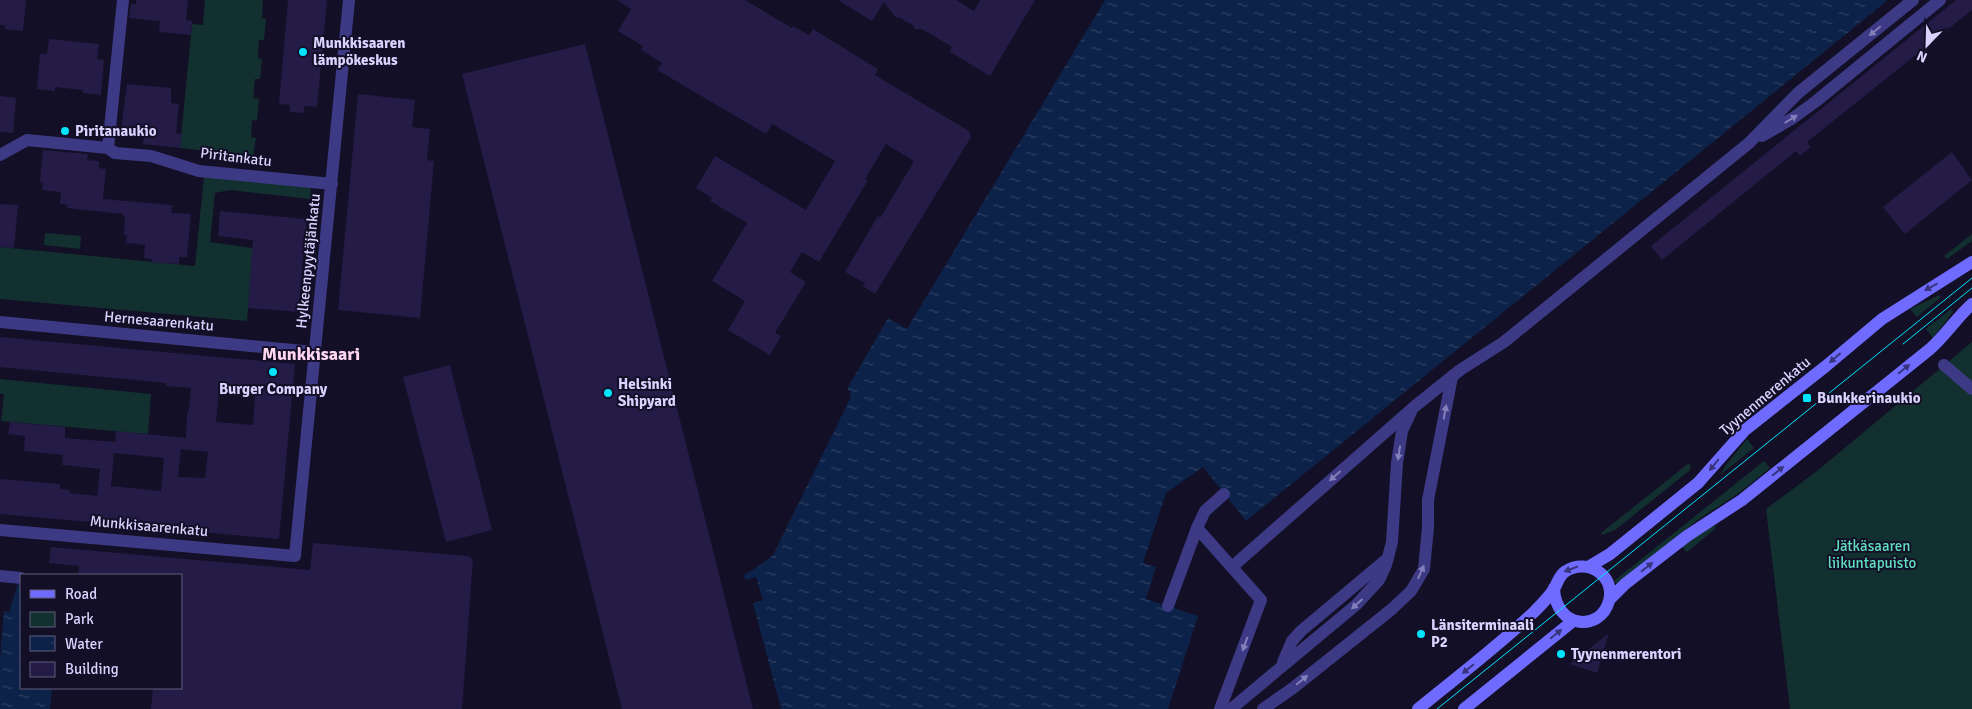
<svg xmlns="http://www.w3.org/2000/svg" width="1972" height="709" font-family="Signika,sans-serif">
  <defs>
    <pattern id="water-ripples" width="26" height="14" patternUnits="userSpaceOnUse" patternTransform="scale(1.25)"><rect width="26" height="14" fill="#0c2248"/><path d="M2 4q2-2 4 0t4 0M15 11q2-2 4 0t4 0" fill="none" stroke="#2f4163"/></pattern>
  </defs>
  <rect width="100%" height="100%" fill="#130f26"/>
  <g fill="#12302f">
    <polygon points="205,0 263,0 262,18 266,19 264,40 259,40 258,58 262,59 260,79 255,79 253,98 259,99 257,121 252,120 251,137 256,138 253,156 180,148 192,24 203,25"/>
    <polygon points="204,176 311,188 310,199 230,190 215,193 210,242 253,248 247,321 0,299 0,247 195,266"/>
    <polygon points="45,233 81,236 80,249 44,245"/>
    <polygon points="1972,234 1972,241 1947,259 1944,256"/>
    <polygon points="1939,295 1941,297 1917,317 1910,309"/>
    <polygon points="1951,309 1953,312 1933,338 1926,329"/>
    <polygon points="1972,342 1972,709 1790,709 1766,509 1817,471"/>
    <polygon points="0,379 151,394 148,434 1,421 4,394 0,394"/>
    <polygon points="1747,439 1754,448 1720,475 1726,465"/>
    <polygon points="1764,461 1770,468 1739,493 1696,521 1618,585 1614,581"/>
    <polygon points="1689,463 1691,467 1689,471 1615,530 1602,535 1601,533"/>
    <polygon points="1714,525 1716,528 1687,552 1682,547 1696,536"/>
  </g>
  <g fill="url(#water-ripples)">
    <polygon points="1105,0 1888,0 1246,521 1203,467 1166,493 1143,563 1156,567 1146,599 1198,616 1168,709 781,709 753,603 763,600 756,577 746,580 744,575 762,564 773,555 850,399 851,392 847,389 888,318 907,329"/>
    <polygon points="18,583 21,583 21,688 52,688 50,709 0,709 0,659 4,611 9,612"/>
  </g>
  <g fill="#241b47" fill-rule="evenodd">
    <polygon points="0,0 26,0 23,31 5,29 5,25 0,25"/>
    <polygon points="136,0 188,0 186,20 192,21 191,35 159,32 160,21 129,18 131,4 136,4"/>
    <polygon points="288,0 327,0 317,107 304,106 304,113 290,112 290,105 279,104"/>
    <polygon points="617,0 745,0 792,28 793,26 809,35 813,29 878,69 875,75 969,131 971,137 875,294 863,286 865,283 845,272 878,216 880,218 914,161 886,144 865,179 868,180 819,262 802,252 790,272 806,282 775,333 781,336 770,355 728,330 745,301 712,281 747,223 710,201 712,198 696,188 715,156 806,210 835,161 772,124 766,134 657,70 662,63 641,50 643,46 618,31 631,9"/>
    <polygon points="838,0 956,0 974,11 980,0 1035,0 990,76 950,52 952,47 922,29 915,29 912,24 906,22 901,18 895,17 884,2 872,21"/>
    <polygon points="1956,0 1972,0 1972,10 1807,142 1811,147 1800,156 1796,151 1662,260 1651,246"/>
    <polygon points="49,39 99,44 97,59 104,60 101,95 83,93 83,90 55,87 55,91 37,89 40,54 47,54"/>
    <polygon points="585,44 753,709 622,709 462,74"/>
    <polygon points="127,84 171,88 171,103 179,104 176,133 182,134 180,148 143,144 144,132 121,130"/>
    <polygon points="358,94 415,100 412,127 430,129 427,160 434,161 420,318 338,310"/>
    <polygon points="0,96 16,98 13,133 0,132"/>
    <polygon points="43,150 88,154 87,160 99,161 99,168 106,169 103,199 172,205 171,213 191,214 187,257 179,257 179,264 151,262 152,259 144,258 145,245 126,243 127,235 124,235 125,216 123,216 123,214 67,208 68,205 60,204 61,192 42,190 43,182 40,182"/>
    <polygon points="1952,152 1972,180 1905,234 1883,207"/>
    <polygon points="0,204 18,205 14,248 0,247"/>
    <polygon points="220,211 307,219 298,312 248,308 253,240 218,236"/>
    <path d="M 0,337 L 295,364 L 279,539 L 0,514 L 0,479 L 60,484 L 60,489 L 70,490 L 70,493 L 97,496 L 100,469 L 62,465 L 63,455 L 24,451 L 25,436 L 8,434 L 10,422 L 65,427 L 65,438 L 115,442 L 116,431 L 186,438 L 187,415 L 189,409 L 191,388 L 166,386 L 166,383 L 0,367 ZM 219,392 L 255,396 L 253,425 L 216,422 ZM 181,449 L 208,452 L 205,478 L 178,477 ZM 114,453 L 164,458 L 161,491 L 111,486 Z"/>
    <polygon points="450,365 492,530 446,542 403,377"/>
    <polygon points="313,543 468,556 473,559 462,709 151,709 153,688 181,688 181,575 78,575 79,566 49,563 51,547 310,570"/>
    <polygon points="1609,633 1597,673 1570,664"/>
  </g>
  <g fill="none" stroke-linecap="round" stroke-linejoin="round">
    <g stroke="#3d3a85" stroke-width="12">
      <polyline points="1944,365 1972,389"/>
      <polyline points="0,576 21,578"/>
    </g>
    <g stroke="#3d3a85" stroke-width="12">
      <polyline points="1762,136 1793,118 1815,102 1940,0"/>
      <polyline points="108,148 123,0"/>
      <polyline points="0,155 27,140 108,148 115,153 151,156 199,171 332,184"/>
      <polyline points="0,322 314,352"/>
      <polyline points="0,530 295,556 349,0"/>
      <polyline points="1232,567 1414,407 1460,370 1504,342 1749,143 1798,93 1913,0"/>
      <polyline points="1168,606 1197,528"/>
      <polyline points="1283,662 1292,641 1301,631 1388,558"/>
      <polyline points="1220,709 1261,600 1197,528 1205,511 1224,494"/>
      <polyline points="1231,709 1356,605 1379,580 1386,565 1392,542 1397,463 1402,431 1411,412"/>
      <polyline points="1263,709 1293,688 1392,609 1411,591 1424,569 1428,527 1428,500 1452,377"/>
    </g>
    <g stroke="#6f6bff" stroke-width="12">
      <polyline points="1590,566 1610,554 1698,483 1745,430 1826,366 1882,319 1972,262"/>
      <path d="M 1610,599 L 1625,584 L 1687,536 L 1742,500 L 1930,349 C 1946,335 1957,317 1972,304"/>
      <path d="M 1418,709 C 1457,677 1497,647 1534,612 C 1541,605 1549,597 1554,589 C 1558,582 1559,575 1566,571 C 1587,558 1616,575 1609,601 C 1600,633 1555,628 1554,588"/>
      <polyline points="1464,709 1573,621"/>
    </g>
    <g stroke="#00e5ff" stroke-width="1">
      <polyline points="1903,344 1972,288"/>
      <polyline points="1437,709 1972,278"/>
    </g>
  </g>
  <defs><path id="oneway-solid" d="M-6-.8H1V-3.2L6.5 0L1 3.2V.8H-6Z" transform="scale(1.25)"/></defs>
  <g fill="#837fbc">
    <use href="#oneway-solid" transform="translate(1875 31) rotate(141)"/>
    <use href="#oneway-solid" transform="translate(1791 119) rotate(-32)"/>
    <use href="#oneway-solid" transform="translate(1445 412) rotate(-79)"/>
    <use href="#oneway-solid" transform="translate(1399 453) rotate(99)"/>
    <use href="#oneway-solid" transform="translate(1335 476) rotate(139)"/>
    <use href="#oneway-solid" transform="translate(1421 572) rotate(-66)"/>
    <use href="#oneway-solid" transform="translate(1357 604) rotate(138)"/>
    <use href="#oneway-solid" transform="translate(1245 644) rotate(110)"/>
    <use href="#oneway-solid" transform="translate(1302 680) rotate(-39)"/>
  </g>
  <g fill="#38347d">
    <use href="#oneway-solid" transform="translate(1931 287) rotate(151)"/>
    <use href="#oneway-solid" transform="translate(1835 358) rotate(139)"/>
    <use href="#oneway-solid" transform="translate(1904 369) rotate(-39)"/>
    <use href="#oneway-solid" transform="translate(1714 465) rotate(129)"/>
    <use href="#oneway-solid" transform="translate(1778 471) rotate(-39)"/>
    <use href="#oneway-solid" transform="translate(1647 567) rotate(-38)"/>
    <use href="#oneway-solid" transform="translate(1571 569) rotate(159)"/>
    <use href="#oneway-solid" transform="translate(1556 634) rotate(-39)"/>
    <use href="#oneway-solid" transform="translate(1468 669) rotate(141)"/>
  </g>
  <g fill="#00e5ff" stroke="#130f26" stroke-width="2">
    <circle cx="303" cy="52" r="5"/>
    <circle cx="65" cy="131" r="5"/>
    <circle cx="273" cy="372" r="5"/>
    <circle cx="608" cy="393" r="5"/>
    <rect x="1802" y="393" width="10" height="10" rx="2.5"/>
    <circle cx="1421" cy="634" r="5"/>
    <circle cx="1561" cy="654" r="5"/>
  </g>
  <g text-anchor="middle" stroke-width="4" stroke-linejoin="round" paint-order="stroke">
    <g font-size="15" font-weight="bold" fill="#d9d4ff" stroke="#130f26" text-anchor="start">
      <text x="313" y="48">Munkkisaaren<tspan x="313" dy="17">lämpökeskus</tspan></text>
      <text x="75" y="136">Piritanaukio</text>
      <text x="618" y="389">Helsinki<tspan x="618" dy="17">Shipyard</tspan></text>
      <text x="273" y="394" text-anchor="middle">Burger Company</text>
      <text x="1817" y="403">Bunkkerinaukio</text>
      <text x="1431" y="630">Länsiterminaali<tspan x="1431" dy="17">P2</tspan></text>
      <text x="1571" y="659">Tyynenmerentori</text>
    </g>
    <g font-size="15" fill="#d9d4ff" stroke="#130f26">
      <text transform="translate(236 157) rotate(7)" y="5">Piritankatu</text>
      <text transform="translate(308 261) rotate(-84)" y="5">Hylkeenpyytäjänkatu</text>
      <text transform="translate(159 321) rotate(5)" y="5">Hernesaarenkatu</text>
      <text transform="translate(1765 396) rotate(-40)" y="5">Tyynenmerenkatu</text>
      <text transform="translate(149 526) rotate(5)" y="5">Munkkisaarenkatu</text>
    </g>
    <g font-size="15" fill="#5fe0c0" stroke="#130f26">
      <text x="1872" y="551">Jätkäsaaren<tspan x="1872" dy="17">liikuntapuisto</tspan></text>
    </g>
    <g font-size="18" font-weight="bold" fill="#ffd6f0" stroke="#130f26">
      <text x="311" y="360">Munkkisaari</text>
    </g>
  </g>
  <rect x="20" y="574" width="162" height="115" fill="#130f26" stroke="#625e7d"/>
  <rect x="30" y="590" width="25" height="8" fill="#6f6bff" stroke="#625e7d"/>
  <text x="65" y="599" font-size="15" fill="#d9d4ff">Road</text>
  <rect x="30" y="612" width="25" height="15" fill="#12302f" stroke="#625e7d"/>
  <text x="65" y="624" font-size="15" fill="#d9d4ff">Park</text>
  <rect x="30" y="636" width="25" height="15" fill="url(#water-ripples)" stroke="#625e7d"/>
  <text x="65" y="649" font-size="15" fill="#d9d4ff">Water</text>
  <rect x="30" y="662" width="25" height="15" fill="#241b47" stroke="#625e7d"/>
  <text x="65" y="674" font-size="15" fill="#d9d4ff">Building</text>
  <g transform="translate(1927 45) rotate(203)" stroke="#130f26" stroke-width="4" paint-order="stroke">
  <path d="M0-4L9 19L0 12L-9 19Z" fill="#d9d4ff"/>
  <text y="-8" font-size="14" font-weight="bold" text-anchor="middle" fill="#d9d4ff">N</text>
  </g>
</svg>
